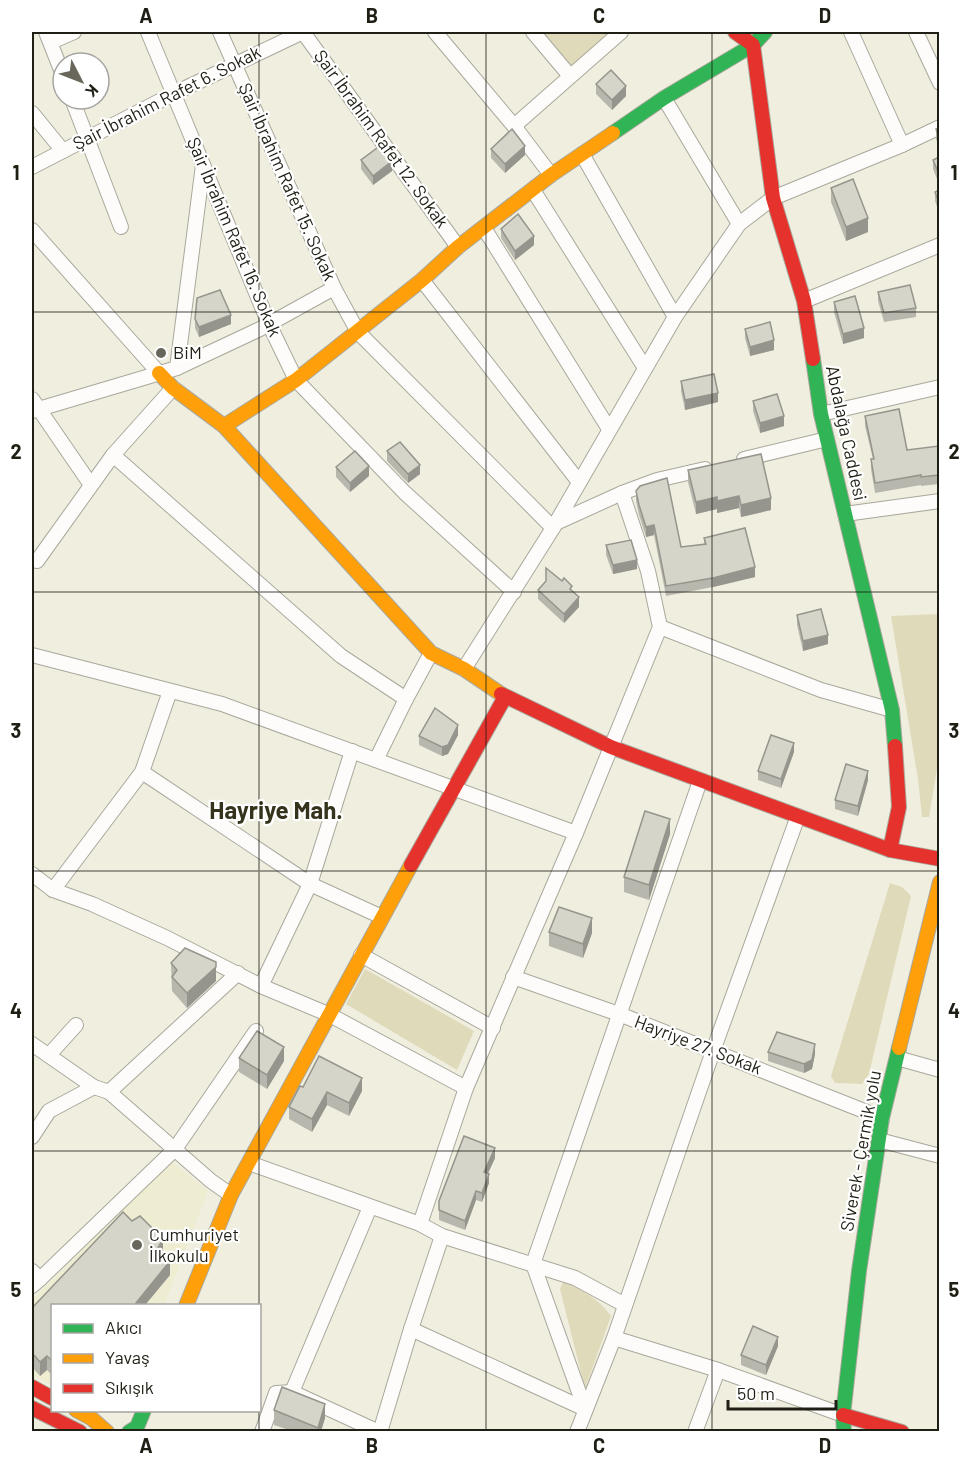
<svg xmlns="http://www.w3.org/2000/svg" width="971" height="1463" font-family="Barlow,sans-serif">
  <rect width="100%" height="100%" fill="#f0eedf"/>
  <polygon fill="#eeecd1" points="171,1161 208,1191 164,1305 52,1306 52,1385 32,1375 32,1300"/>
  <g fill="#dfdbba">
    <polygon points="543,32 609,32 571,67"/>
    <polygon points="939,614 939,757 929,817 922,817 918,779 891,616"/>
    <polygon points="890,883 902,887 911,896 869,1074 862,1084 835,1083 831,1076"/>
    <polygon points="365,969 474,1031 457,1070 346,1004"/>
    <path d="M 563,1282 C 580,1288 600,1300 611,1316 L 585,1389 L 560,1289 Z"/>
  </g>
  <g fill="none" stroke-linecap="round" stroke-linejoin="round">
    <g stroke="#a9a89c" stroke-width="16">
      <g id="street">
        <polyline points="46,32 63,75"/>
        <polyline points="148,32 269,324 296,380 405,493 514,592"/>
        <polyline points="220,32 334,288 358,332 553,528"/>
        <polyline points="303,32 458,247"/>
        <polyline points="435,32 514,126 551,175"/>
        <polyline points="533,32 570,76"/>
        <polyline points="851,32 902,145 940,127"/>
        <polyline points="916,32 940,83"/>
        <polyline points="51,42 74,32"/>
        <polyline points="664,98 739,224"/>
        <polyline points="72,99 121,227"/>
        <polyline points="32,113 63,151"/>
        <polyline points="514,126 621,32"/>
        <polyline points="582,154 675,317"/>
        <polyline points="32,167 175,93 303,32"/>
        <polyline points="533,190 645,368"/>
        <polyline points="484,228 609,429"/>
        <polyline points="32,230 159,373"/>
        <polyline points="422,280 579,482"/>
        <polyline points="804,301 940,245"/>
        <polyline points="177,368 203,165"/>
        <polyline points="32,399 91,485"/>
        <polyline points="32,411 177,368 260,329 334,288"/>
        <polyline points="821,414 940,387"/>
        <polyline points="113,455 341,656 406,699"/>
        <polyline points="744,459 827,439"/>
        <polyline points="845,514 940,501"/>
        <polyline points="556,523 622,493 657,480 705,469"/>
        <polyline points="37,561 113,455 173,388"/>
        <polyline points="660,627 821,690 892,710"/>
        <polyline points="32,655 222,704 576,833"/>
        <polyline points="464,669 553,528 675,317 739,224 773,198 902,145"/>
        <polyline points="376,760 406,699 431,653"/>
        <polyline points="142,772 310,884 382,917"/>
        <polyline points="32,874 53,890 92,904 167,938 261,986 330,1015 466,1088"/>
        <polyline points="53,890 142,772 170,691"/>
        <polyline points="361,955 493,1028"/>
        <polyline points="513,977 619,1014 882,1118"/>
        <polyline points="261,986 310,884 352,751"/>
        <polyline points="32,1044 94,1087 109,1092 211,1181 231,1195"/>
        <polyline points="49,1055 76,1025"/>
        <polyline points="897,1058 940,1070"/>
        <polyline points="109,1092 238,973"/>
        <polyline points="32,1137 49,1111 94,1087"/>
        <polyline points="879,1140 940,1156"/>
        <polyline points="249,1163 420,1224 466,1088 576,833 660,627 648,571 622,493"/>
        <polyline points="370,1207 292,1392 379,1432"/>
        <polyline points="420,1224 442,1236 575,1278 625,1305"/>
        <polyline points="442,1236 411,1329 585,1409"/>
        <polyline points="32,1271 40,1279 32,1286"/>
        <polyline points="40,1279 175,1149 256,1031"/>
        <polyline points="614,1338 718,1370 843,1415"/>
        <polyline points="585,1409 533,1264 700,781"/>
        <polyline points="262,1432 276,1393 292,1392"/>
        <polyline points="380,1432 411,1329"/>
        <polyline points="577,1432 614,1338 713,1051 798,816"/>
        <polyline points="695,1432 718,1370"/>
      </g>
    </g>
    <g stroke="#a9a89c" stroke-width="16">
      <g id="fast">
        <polyline points="613,133 664,98 753,45 765,32"/>
        <polyline points="813,359 821,414 892,710 895,746"/>
        <polyline points="129,1432 137,1427 144,1410"/>
        <polyline points="844,1432 843,1415 859,1271 882,1118 899,1048"/>
      </g>
    </g>
    <g stroke="#a9a89c" stroke-width="16">
      <g id="slow">
        <polyline points="159,373 173,388 224,426 431,653 464,669 501,694"/>
        <polyline points="224,426 296,380 422,280 458,247 551,175 613,133"/>
        <polyline points="899,1048 940,882"/>
        <polyline points="186,1306 231,1195 411,865"/>
        <polyline points="76,1410 91,1418 107,1432"/>
      </g>
    </g>
    <g stroke="#a9a89c" stroke-width="16">
      <g id="jam">
        <polyline points="735,32 753,45 773,198 804,301 813,359"/>
        <polyline points="501,694 611,747 890,850 940,859"/>
        <polyline points="890,850 899,807 895,746"/>
        <polyline points="411,865 505,697"/>
        <polyline points="32,1387 52,1398"/>
        <polyline points="32,1408 80,1432"/>
        <polyline points="843,1415 902,1432"/>
      </g>
    </g>
    <use href="#street" stroke="#fdfcfa" stroke-width="14"/>
    <use href="#fast" stroke="#30b455" stroke-width="14"/>
    <use href="#slow" stroke="#ff9f0a" stroke-width="14"/>
    <use href="#jam" stroke="#e5322d" stroke-width="14"/>
  </g>
  <g fill="#b8b7ad">
    <polygon points="596,84 626,96 612,110 596,94"/>
    <polygon points="939,128 939,147 936,139 936,129"/>
    <polygon points="491,149 525,155 505,173 491,158"/>
    <polygon points="939,157 939,184 933,169 933,160"/>
    <polygon points="361,160 392,171 373,185 361,169"/>
    <polygon points="831,188 868,232 846,241 831,202"/>
    <polygon points="939,190 939,212 935,201 935,192"/>
    <polygon points="501,229 534,245 515,260 501,238"/>
    <polygon points="878,292 916,308 916,317 884,322 878,301"/>
    <polygon points="834,302 864,338 843,344 834,312"/>
    <polygon points="195,319 231,324 199,337 195,328"/>
    <polygon points="745,329 774,350 750,356 745,338"/>
    <polygon points="681,381 718,402 685,410 681,391"/>
    <polygon points="753,401 784,426 760,433 753,411"/>
    <polygon points="865,416 907,450 939,446 939,484 921,486 921,485 875,493 871,469 871,459 873,459 865,426"/>
    <polygon points="387,451 420,474 408,483 387,461"/>
    <polygon points="336,467 369,476 350,492 336,477"/>
    <polygon points="688,470 771,510 741,517 739,508 717,513 717,509 696,514 688,482"/>
    <polygon points="636,491 681,547 704,544 704,538 755,577 713,587 666,596 654,535 646,537 639,515 636,501"/>
    <polygon points="606,545 637,569 613,574 606,555"/>
    <polygon points="546,581 572,591 579,607 564,623 538,599 538,590"/>
    <polygon points="797,615 828,644 803,651 797,625"/>
    <polygon points="458,735 448,754 442,756 419,745 419,736"/>
    <polygon points="794,752 781,788 758,780 758,771"/>
    <polygon points="868,780 858,816 835,809 835,800"/>
    <polygon points="670,834 649,900 624,892 624,877"/>
    <polygon points="549,932 592,933 583,958 549,946"/>
    <polygon points="171,963 216,981 187,1008 172,991"/>
    <polygon points="768,1052 815,1054 812,1069 804,1073 768,1061"/>
    <polygon points="239,1058 284,1061 267,1089 239,1072"/>
    <polygon points="303,1087 362,1091 349,1116 327,1105 312,1132 289,1119 289,1107"/>
    <polygon points="495,1158 488,1173 489,1183 482,1202 476,1200 465,1230 439,1220 439,1201"/>
    <polygon points="163,1253 170,1275 145,1305 52,1305 52,1375 47,1370 40,1376 32,1367 32,1308"/>
    <polygon points="778,1346 766,1375 741,1365 741,1355"/>
    <polygon points="274,1410 325,1418 321,1431 292,1431 274,1425"/>
  </g>
  <g fill="#96958d">
    <polygon points="626,86 626,96 612,110 612,100"/>
    <polygon points="525,146 525,155 505,173 505,164"/>
    <polygon points="392,161 392,171 373,185 373,176"/>
    <polygon points="868,218 868,232 846,241 846,227"/>
    <polygon points="534,236 534,245 515,260 515,251"/>
    <polygon points="231,315 231,324 199,337 199,327"/>
    <polygon points="864,328 864,338 843,344 843,334"/>
    <polygon points="774,340 774,350 750,356 750,347"/>
    <polygon points="718,393 718,402 685,410 685,400"/>
    <polygon points="784,416 784,426 760,433 760,423"/>
    <polygon points="420,465 420,474 408,483 408,474"/>
    <polygon points="369,466 369,476 350,492 350,483"/>
    <polygon points="739,496 739,508 717,513 717,501"/>
    <polygon points="717,497 717,509 696,514 696,502"/>
    <polygon points="771,498 771,510 741,517 741,505"/>
    <polygon points="654,525 654,535 646,537 646,527"/>
    <polygon points="637,560 637,569 613,574 613,565"/>
    <polygon points="755,567 755,577 713,587 713,578"/>
    <polygon points="579,597 579,607 564,623 564,614"/>
    <polygon points="828,635 828,644 803,651 803,641"/>
    <polygon points="458,725 458,735 448,754 442,756 442,747"/>
    <polygon points="794,743 794,752 781,788 781,779"/>
    <polygon points="868,771 868,780 858,816 858,806"/>
    <polygon points="670,819 670,834 649,900 649,885"/>
    <polygon points="592,918 592,933 583,958 583,944"/>
    <polygon points="216,967 216,981 187,1008 187,993"/>
    <polygon points="815,1044 815,1054 812,1069 804,1073 804,1064"/>
    <polygon points="284,1047 284,1061 267,1089 267,1075"/>
    <polygon points="362,1078 362,1091 349,1116 349,1103"/>
    <polygon points="327,1092 327,1105 312,1132 312,1119"/>
    <polygon points="495,1148 495,1158 484,1182 484,1172"/>
    <polygon points="489,1174 489,1183 482,1202 482,1193"/>
    <polygon points="476,1191 476,1200 465,1230 465,1221"/>
    <polygon points="163,1239 163,1253 158,1248"/>
    <polygon points="170,1261 170,1275 145,1305 136,1305 136,1303"/>
    <polygon points="778,1337 778,1346 766,1375 766,1365"/>
    <polygon points="47,1356 47,1370 40,1376 40,1362"/>
    <polygon points="325,1404 325,1418 321,1431 318,1431 318,1428"/>
  </g>
  <g fill="#d6d5c9" stroke="#96958d" stroke-width="1.5">
    <polygon points="611,70 626,86 612,100 596,84"/>
    <polygon points="939,128 939,137 936,129"/>
    <polygon points="512,129 525,146 505,164 491,149"/>
    <polygon points="381,145 392,161 373,176 361,160"/>
    <polygon points="939,157 939,174 933,160"/>
    <polygon points="853,179 868,218 846,227 831,188"/>
    <polygon points="939,190 939,202 935,192"/>
    <polygon points="518,214 534,236 515,251 501,229"/>
    <polygon points="910,285 916,308 884,313 878,292"/>
    <polygon points="220,290 231,315 199,327 195,319 197,298"/>
    <polygon points="855,296 864,328 843,334 834,302"/>
    <polygon points="770,322 774,340 750,347 745,329"/>
    <polygon points="714,374 718,393 685,400 681,381"/>
    <polygon points="777,394 784,416 760,423 753,401"/>
    <polygon points="899,409 907,450 939,446 939,475 921,477 921,475 875,483 871,459 874,459 865,416"/>
    <polygon points="400,442 420,465 408,474 387,451"/>
    <polygon points="355,451 369,466 350,483 336,467"/>
    <polygon points="761,454 771,498 741,505 739,496 717,501 717,497 696,502 688,470"/>
    <polygon points="667,478 681,547 706,544 704,538 745,528 755,567 713,578 666,586 654,525 646,527 639,505 636,491 640,486"/>
    <polygon points="631,540 637,560 613,565 606,545"/>
    <polygon points="546,568 562,581 564,578 572,586 570,589 579,597 564,614 538,590 546,581"/>
    <polygon points="821,609 828,635 803,641 797,615"/>
    <polygon points="435,708 458,725 448,745 442,747 419,736"/>
    <polygon points="771,735 794,743 781,779 758,771"/>
    <polygon points="846,764 868,771 858,806 835,800"/>
    <polygon points="645,811 670,819 649,885 624,877"/>
    <polygon points="559,907 592,918 583,944 549,932"/>
    <polygon points="185,948 216,962 216,967 187,993 172,977 177,970 171,963"/>
    <polygon points="257,1031 284,1047 267,1075 239,1058"/>
    <polygon points="777,1032 815,1044 812,1060 804,1064 768,1052"/>
    <polygon points="319,1056 362,1078 349,1103 327,1092 312,1119 289,1107 300,1086 303,1087"/>
    <polygon points="464,1136 495,1148 484,1172 489,1174 482,1193 476,1191 465,1221 439,1210 439,1201"/>
    <polygon points="123,1212 132,1221 140,1216 163,1239 158,1248 170,1261 136,1303 138,1305 52,1305 52,1361 47,1356 40,1362 32,1353 32,1308"/>
    <polygon points="753,1326 778,1337 766,1365 741,1355"/>
    <polygon points="282,1387 325,1404 318,1428 274,1410"/>
  </g>
  <path fill="none" stroke="#201f15" stroke-width="1.5" stroke-opacity="0.55" d="M 259,32 L 259,1306M 486,32 L 486,1432M 712,32 L 712,1432M 32,312 L 940,312M 32,592 L 940,592M 32,871 L 940,871M 32,1151 L 940,1151M 259,1410 L 259,1432"/>
  <g fill="#69675c" stroke="#fff" stroke-width="2">
    <circle cx="161" cy="353" r="6"/>
    <circle cx="137" cy="1245" r="6"/>
  </g>
  <g text-anchor="middle" stroke-width="4.5" stroke-linejoin="round" paint-order="stroke">
    <g font-size="18" fill="#201f15" stroke="#fff">
      <text transform="translate(167 98) rotate(-27)" y="6">Şair İbrahim Rafet 6. Sokak</text>
      <text transform="translate(381 139) rotate(54)" y="6">Şair İbrahim Rafet 12. Sokak</text>
      <text transform="translate(287 182) rotate(66)" y="6">Şair İbrahim Rafet 15. Sokak</text>
      <text transform="translate(234 237) rotate(67)" y="6">Şair İbrahim Rafet 16. Sokak</text>
      <text transform="translate(846 433) rotate(78)" y="6">Abdalağa Caddesi</text>
      <text transform="translate(698 1045) rotate(21)" y="6">Hayriye 27. Sokak</text>
      <text transform="translate(861 1151) rotate(-80)" y="6">Siverek - Çermik yolu</text>
    </g>
    <g font-size="18" fill="#201f15" stroke="#fff" text-anchor="start">
      <text x="173" y="359">BiM</text>
      <text x="149" y="1241">Cumhuriyet<tspan x="149" dy="21">İlkokulu</tspan></text>
    </g>
    <g font-size="24" font-weight="bold" fill="#35331c" stroke="#fff">
      <text x="276" y="819">Hayriye Mah.</text>
    </g>
  </g>
  <rect width="971" height="1463" fill="none" stroke="#ffffff" stroke-width="66"/>
  <rect x="51" y="1304" width="210" height="108" fill="#ffffff" stroke="#a6a5a1" stroke-width="1.5"/>
  <rect x="63" y="1324" width="30" height="9" fill="#30b455" stroke="#a6a5a1" stroke-width="1.5"/>
  <text x="105" y="1334" font-size="18" fill="#201f15">Akıcı</text>
  <rect x="63" y="1354" width="30" height="9" fill="#ff9f0a" stroke="#a6a5a1" stroke-width="1.5"/>
  <text x="105" y="1364" font-size="18" fill="#201f15">Yavaş</text>
  <rect x="63" y="1384" width="30" height="9" fill="#e5322d" stroke="#a6a5a1" stroke-width="1.5"/>
  <text x="105" y="1394" font-size="18" fill="#201f15">Sıkışık</text>
  <g transform="translate(81 81) rotate(132)"><circle r="28" fill="#ffffff" stroke="#a6a5a1" stroke-width="1.5"/>
  <path d="M0-4.5L10 22L0 15L-10 22Z" fill="#69675c"/>
  <text y="-9" font-size="16" font-weight="bold" text-anchor="middle" fill="#201f15">K</text>
  </g>
  <path d="M728 1400v9h108v-9" fill="none" stroke="#201f15" stroke-width="3"/>
  <text x="737" y="1400" font-size="18" fill="#201f15" stroke="#ffffff" stroke-width="4.5" paint-order="stroke">50 m</text>
  <rect x="33" y="33" width="905" height="1397" fill="none" stroke="#201f15" stroke-width="2"/>
  <g font-size="20" text-anchor="middle" font-weight="bold" fill="#201f15">
    <text x="146" y="23">A</text>
    <text x="372" y="23">B</text>
    <text x="599" y="23">C</text>
    <text x="825" y="23">D</text>
    <text x="16" y="180">1</text>
    <text x="954" y="180">1</text>
    <text x="16" y="459">2</text>
    <text x="954" y="459">2</text>
    <text x="16" y="738">3</text>
    <text x="954" y="738">3</text>
    <text x="16" y="1018">4</text>
    <text x="954" y="1018">4</text>
    <text x="16" y="1297">5</text>
    <text x="954" y="1297">5</text>
    <text x="146" y="1453">A</text>
    <text x="372" y="1453">B</text>
    <text x="599" y="1453">C</text>
    <text x="825" y="1453">D</text>
  </g>
</svg>
